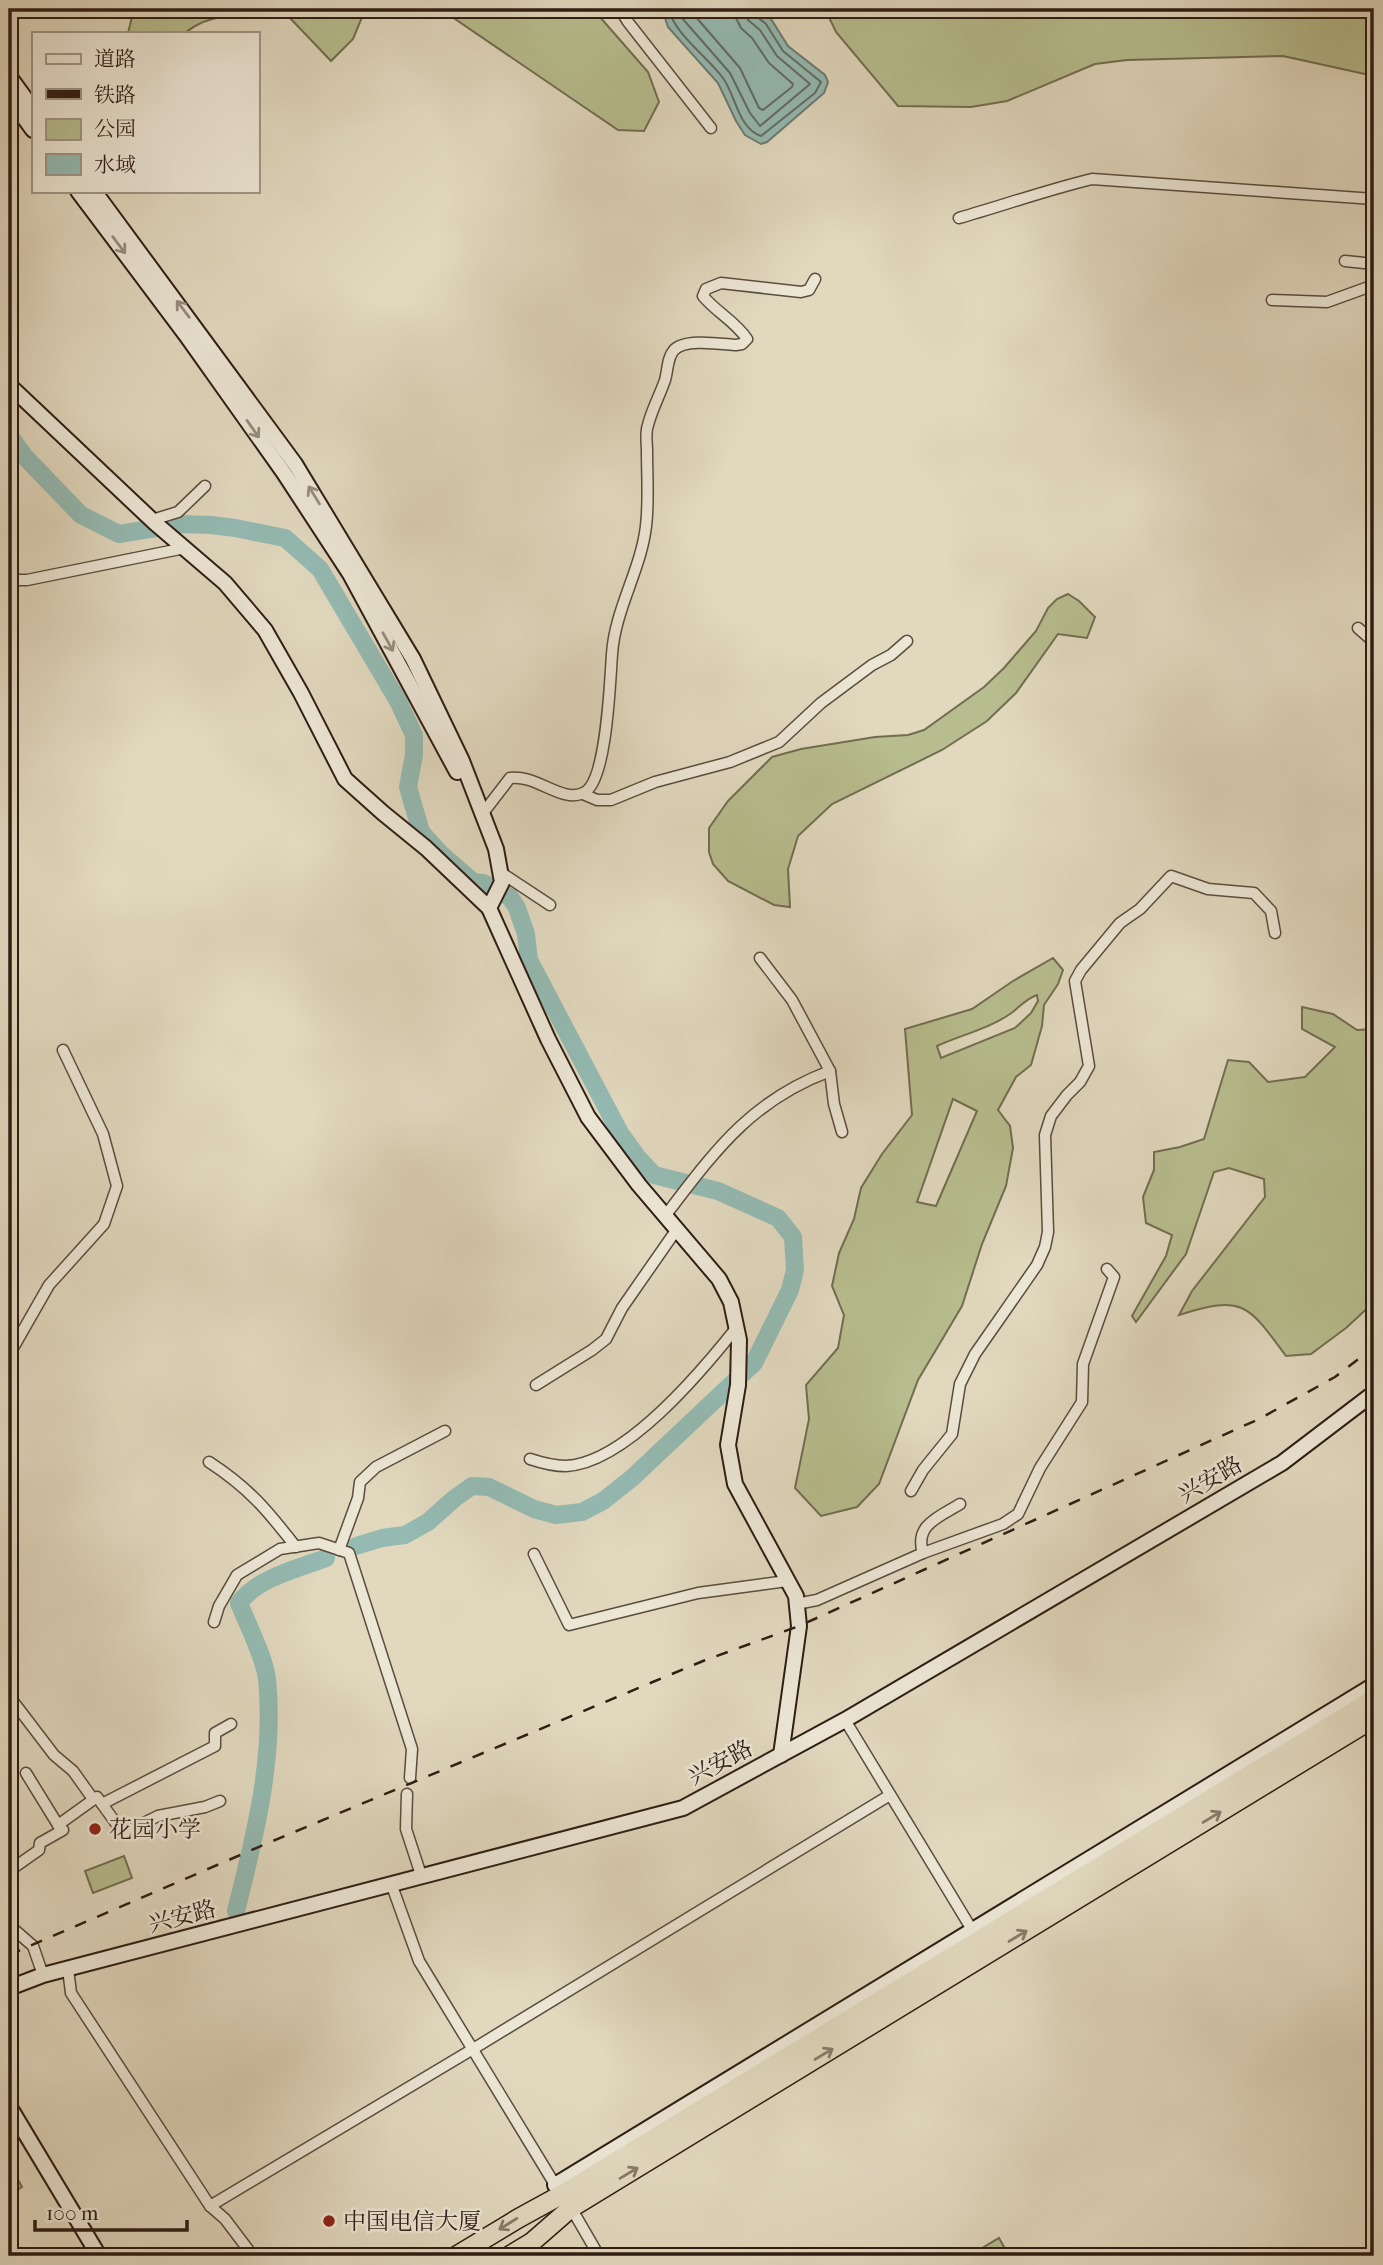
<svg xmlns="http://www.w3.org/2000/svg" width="1383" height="2265" font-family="'IM FELL French Canon','Noto Serif SC',serif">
  <rect width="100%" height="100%" fill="#e1d8be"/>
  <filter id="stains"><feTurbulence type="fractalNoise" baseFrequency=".00286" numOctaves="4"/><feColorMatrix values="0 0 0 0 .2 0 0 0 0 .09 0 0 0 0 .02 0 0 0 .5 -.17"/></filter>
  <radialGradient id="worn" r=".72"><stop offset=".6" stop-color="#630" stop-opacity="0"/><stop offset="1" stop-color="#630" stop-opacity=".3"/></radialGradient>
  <g fill="#b7bd8e" stroke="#726d51" stroke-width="2" fill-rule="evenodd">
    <path d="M 134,9 L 368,9 L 365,10 L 353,39 L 331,61 L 290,18 C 255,16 215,8 185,33 L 128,33 Z"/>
    <polygon points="429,9 593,9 648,72 659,102 644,131 618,130 452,17"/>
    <polygon points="825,9 1374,9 1374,76 1283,56 1127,60 1095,64 1007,101 971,107 898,106 836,32"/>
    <polygon points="1068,594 1079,601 1095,617 1087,638 1058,634 1016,693 987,721 942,750 832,804 798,836 788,869 790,907 774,905 728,881 713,864 709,852 709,828 728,801 772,757 801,749 875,737 908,735 924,730 984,687 1004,668 1036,631 1048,608 1057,599"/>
    <path d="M 1053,958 L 1063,970 L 1058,984 L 1044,1005 L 1042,1026 L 1031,1065 L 1016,1077 L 998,1110 L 1010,1126 L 1013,1148 L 1006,1186 L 982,1244 L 962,1306 L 918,1380 L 879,1484 L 857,1507 L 821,1516 L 795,1488 L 809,1419 L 806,1385 L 838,1348 L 844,1315 L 832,1286 L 839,1253 L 854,1219 L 861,1188 L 882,1154 L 912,1115 L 905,1029 L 972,1009 L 1013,981 ZM 1037,995 L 1038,1001 L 1031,1013 L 1015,1028 L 941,1058 L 937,1046 C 961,1035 988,1029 1010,1014 C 1019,1008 1025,999 1037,995 ZM 953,1099 L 977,1111 L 936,1206 L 917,1202 Z"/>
    <path d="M 1302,1007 L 1333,1014 L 1357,1030 L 1374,1029 L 1374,1302 L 1346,1328 L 1311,1354 L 1286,1356 C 1247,1303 1243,1295 1179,1315 L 1192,1291 L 1265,1197 L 1264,1179 L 1229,1168 L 1214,1172 L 1186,1254 L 1136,1322 L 1132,1316 L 1166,1256 L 1172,1235 L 1146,1223 L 1143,1197 L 1154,1170 L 1154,1152 L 1180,1147 L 1204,1139 L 1228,1060 L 1249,1062 L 1268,1082 L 1305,1077 L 1335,1047 L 1302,1029 Z"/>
    <polygon points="124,1856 132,1878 93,1893 85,1871"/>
    <polygon points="9,2164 22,2187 9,2195"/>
    <polygon points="999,2238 1009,2256 969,2256"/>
  </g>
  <polygon fill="#94bab2" stroke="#6b7b73" stroke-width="2" points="662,9 757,9 771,19 788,46 825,75 828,82 824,93 767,142 761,144 745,135 736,121 718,83 668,27"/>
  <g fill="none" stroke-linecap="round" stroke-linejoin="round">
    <g stroke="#616c63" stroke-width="2">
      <path d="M 669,9 C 674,34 708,57 723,78 C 736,96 738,128 761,136 L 815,93 L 821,82 L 783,51 L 766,24 L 755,15 L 754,9"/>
      <polyline points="678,9 682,18 730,73 750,113 760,126 810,84 777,56 760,30 748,20 745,9"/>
      <polyline points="689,9 740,68 759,108 763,110 792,87 793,84 769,63 752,38 741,28 736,18 735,9"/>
    </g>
    <g stroke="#94bab2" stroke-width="18">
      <polyline points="9,435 25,457 81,515 119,534 180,524 211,525 235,528 285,538 320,569 398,701 414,735 414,755 408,787 421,832 440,853 473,882 483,883 510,897 517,908 526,934 529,960 620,1133 638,1158 654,1175 718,1191 778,1218 793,1237 795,1270 790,1290 754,1363 632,1478 603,1501 582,1512 556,1515 534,1509 489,1487 472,1486 455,1498 428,1522 405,1535 382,1538 356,1546"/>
      <path d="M 236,1911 C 255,1836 275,1757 267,1679 C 265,1659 247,1623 239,1603 C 257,1578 297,1569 326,1558"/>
    </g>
    <g stroke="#5b4c3e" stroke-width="13">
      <g id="street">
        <polyline points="620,9 628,22 711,128"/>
        <path d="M 959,218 C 1004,205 1047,190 1092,179 L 1374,199"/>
        <polyline points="1345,261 1374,264"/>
        <polyline points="1272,300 1327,302 1374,285"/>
        <polyline points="152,520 178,512 205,486"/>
        <polyline points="9,580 27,580 185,548"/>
        <polyline points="1358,628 1374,642"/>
        <polyline points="583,794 597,800 611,800 655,782 730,762 779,742 821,703 872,665 891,655 907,641"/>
        <path d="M 483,813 L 510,778 C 537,774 563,805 585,792 C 607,779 610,680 612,654 C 615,609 641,570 646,526 C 649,502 647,476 647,451 C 647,443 645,433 648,425 C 652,409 660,395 665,380 C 668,370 667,358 674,350 C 685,338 721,344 736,345 L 742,344 L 747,339 C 735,321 716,312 703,296 L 706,289 L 721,283 L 801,292 L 809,290 L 815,279"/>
        <polyline points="500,872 550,905"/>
        <polyline points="760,958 792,1000 830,1071 834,1104 842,1132"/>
        <path d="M 665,1216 C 715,1151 750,1101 830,1071"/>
        <polyline points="9,1355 49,1285 104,1224 117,1186 103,1134 63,1050"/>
        <polyline points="536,1385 592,1350 606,1339 622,1308 677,1229"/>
        <path d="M 530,1459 C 542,1463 553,1466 566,1466 C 626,1463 702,1371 737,1327"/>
        <path d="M 209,1462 C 249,1488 267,1510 296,1547"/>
        <polyline points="911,1491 923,1470 952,1434 960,1384 975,1354 1037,1265 1045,1247 1048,1232 1045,1135 1051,1116 1067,1095 1080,1082 1089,1066 1075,981 1081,970 1120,923 1140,909 1171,876 1208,889 1254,893 1271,911 1275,933"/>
        <polyline points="339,1550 358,1498 360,1482 376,1467 445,1431"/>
        <path d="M 923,1553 C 914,1525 939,1517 960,1504"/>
        <polyline points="534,1554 569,1625 698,1593 787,1581"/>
        <polyline points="796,1604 817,1600 923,1553 1003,1524 1018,1514 1040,1468 1082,1402 1083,1364 1114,1277 1107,1269"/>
        <polyline points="214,1622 219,1606 237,1575 280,1549 319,1543 349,1553 412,1749 410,1778"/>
        <polyline points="9,1696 54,1755 73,1771 93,1799"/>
        <polyline points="845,1720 974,1933"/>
        <polyline points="26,1773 58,1825"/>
        <polyline points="407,1794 406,1829 422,1878"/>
        <polyline points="102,1804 215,1746 215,1733 231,1724"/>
        <polyline points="9,1871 39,1850 40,1843 63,1830 58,1825 97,1797 123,1833 158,1816 205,1807 220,1801"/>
        <polyline points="392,1886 419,1961 557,2188"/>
        <polyline points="9,1925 33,1946 43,1975"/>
        <polyline points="68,1969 71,1993 210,2206 473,2049 890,1795"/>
        <polyline points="210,2206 225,2219 253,2256"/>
        <polyline points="570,2206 599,2256"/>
      </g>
    </g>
    <g stroke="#2e1d14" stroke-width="18">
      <g id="secondary">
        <polyline points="9,76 33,109"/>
        <polyline points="9,97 33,130"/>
        <polyline points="78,191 186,335 284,473 350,574 457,772"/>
        <polyline points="94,191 295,464 413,659 462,761 496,849 502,882 489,908"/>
        <polyline points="9,385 155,523 225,583 265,630 301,693 345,779 383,813 426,848 489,908 548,1039 588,1117 639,1185 719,1279 731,1302 739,1340 738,1385 728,1445 735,1484 796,1596 799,1626 781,1755"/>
        <polyline points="9,1988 43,1975 683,1808 845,1720 1282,1463 1374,1393"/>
        <polyline points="9,2106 99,2256"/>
        <polyline points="555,2185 1374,1685"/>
      </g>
    </g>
    <g stroke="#2e1d14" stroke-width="21">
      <g id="highway">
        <polyline points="456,2256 519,2218 561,2195 1374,1699"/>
        <polyline points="509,2256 532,2242 571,2208 1374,1718"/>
      </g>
    </g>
    <use href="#street" stroke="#ece6d5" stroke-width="10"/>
    <use href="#secondary" stroke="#ece6d5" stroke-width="14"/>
    <use href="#highway" stroke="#e1d8be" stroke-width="18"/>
    <polyline stroke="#2e1d14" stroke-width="2.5" stroke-dasharray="12 12" stroke-linecap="butt" points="9,1955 268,1843 703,1661 799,1626 1259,1419 1335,1377 1374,1347"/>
  </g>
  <defs><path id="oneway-shaft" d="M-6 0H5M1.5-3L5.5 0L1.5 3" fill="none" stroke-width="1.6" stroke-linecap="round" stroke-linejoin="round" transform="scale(1.75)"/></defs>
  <g stroke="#968c7e">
    <use href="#oneway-shaft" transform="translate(119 245) rotate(53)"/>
    <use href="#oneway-shaft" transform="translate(183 309) rotate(-127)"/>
    <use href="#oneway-shaft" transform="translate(253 429) rotate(55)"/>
    <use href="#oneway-shaft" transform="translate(314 495) rotate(-122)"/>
    <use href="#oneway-shaft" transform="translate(388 642) rotate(61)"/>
  </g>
  <g stroke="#887a69">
    <use href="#oneway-shaft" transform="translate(1212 1817) rotate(-31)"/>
    <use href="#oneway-shaft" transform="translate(1018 1936) rotate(-31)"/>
    <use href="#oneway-shaft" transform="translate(824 2054) rotate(-31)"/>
    <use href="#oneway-shaft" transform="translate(629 2173) rotate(-31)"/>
    <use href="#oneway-shaft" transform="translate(508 2224) rotate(148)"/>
  </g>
  <g fill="#8f2418" stroke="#ece6d5" stroke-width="2.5">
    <circle cx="95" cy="1829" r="7"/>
    <circle cx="329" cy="2221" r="7"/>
  </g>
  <g text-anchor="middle" stroke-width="5" stroke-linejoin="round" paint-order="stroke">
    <g font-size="23" fill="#2e1d14" stroke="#ece6d5">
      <text transform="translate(1210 1479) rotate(-30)" y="8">兴安路</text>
      <text transform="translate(720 1762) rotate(-28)" y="8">兴安路</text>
      <text transform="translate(182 1916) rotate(-14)" y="8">兴安路</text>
    </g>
    <g font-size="23" fill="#2e1d14" stroke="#ece6d5" text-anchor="start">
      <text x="109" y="1837">花园小学</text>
      <text x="343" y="2229">中国电信大厦</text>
    </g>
  </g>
  <rect width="1383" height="2265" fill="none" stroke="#e1d8be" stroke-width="35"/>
  <rect x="10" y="10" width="1362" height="2244" fill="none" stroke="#2e1d14" stroke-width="3.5"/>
  <rect x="18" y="18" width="1348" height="2230" fill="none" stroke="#2e1d14" stroke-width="2"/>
  <rect x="32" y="32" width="228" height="161" fill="#ece6d5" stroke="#a09688" stroke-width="2"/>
  <rect x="46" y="54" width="35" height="10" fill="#ece6d5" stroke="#a09688" stroke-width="2"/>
  <text x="94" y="66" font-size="21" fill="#2e1d14">道路</text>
  <rect x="46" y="89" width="35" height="10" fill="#2e1d14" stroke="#a09688" stroke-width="2"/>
  <text x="94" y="102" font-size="21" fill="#2e1d14">铁路</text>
  <rect x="46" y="119" width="35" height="21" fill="#b7bd8e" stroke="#a09688" stroke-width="2"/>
  <text x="94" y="136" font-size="21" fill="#2e1d14">公园</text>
  <rect x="46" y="154" width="35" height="21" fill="#94bab2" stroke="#a09688" stroke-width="2"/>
  <text x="94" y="172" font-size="21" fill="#2e1d14">水域</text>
  <path d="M35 2220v10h152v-10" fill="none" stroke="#2e1d14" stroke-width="3.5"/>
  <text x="46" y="2220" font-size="21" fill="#2e1d14" stroke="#ece6d5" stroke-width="5" paint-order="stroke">100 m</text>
  <rect width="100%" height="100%" filter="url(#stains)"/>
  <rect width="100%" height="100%" fill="url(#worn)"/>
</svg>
